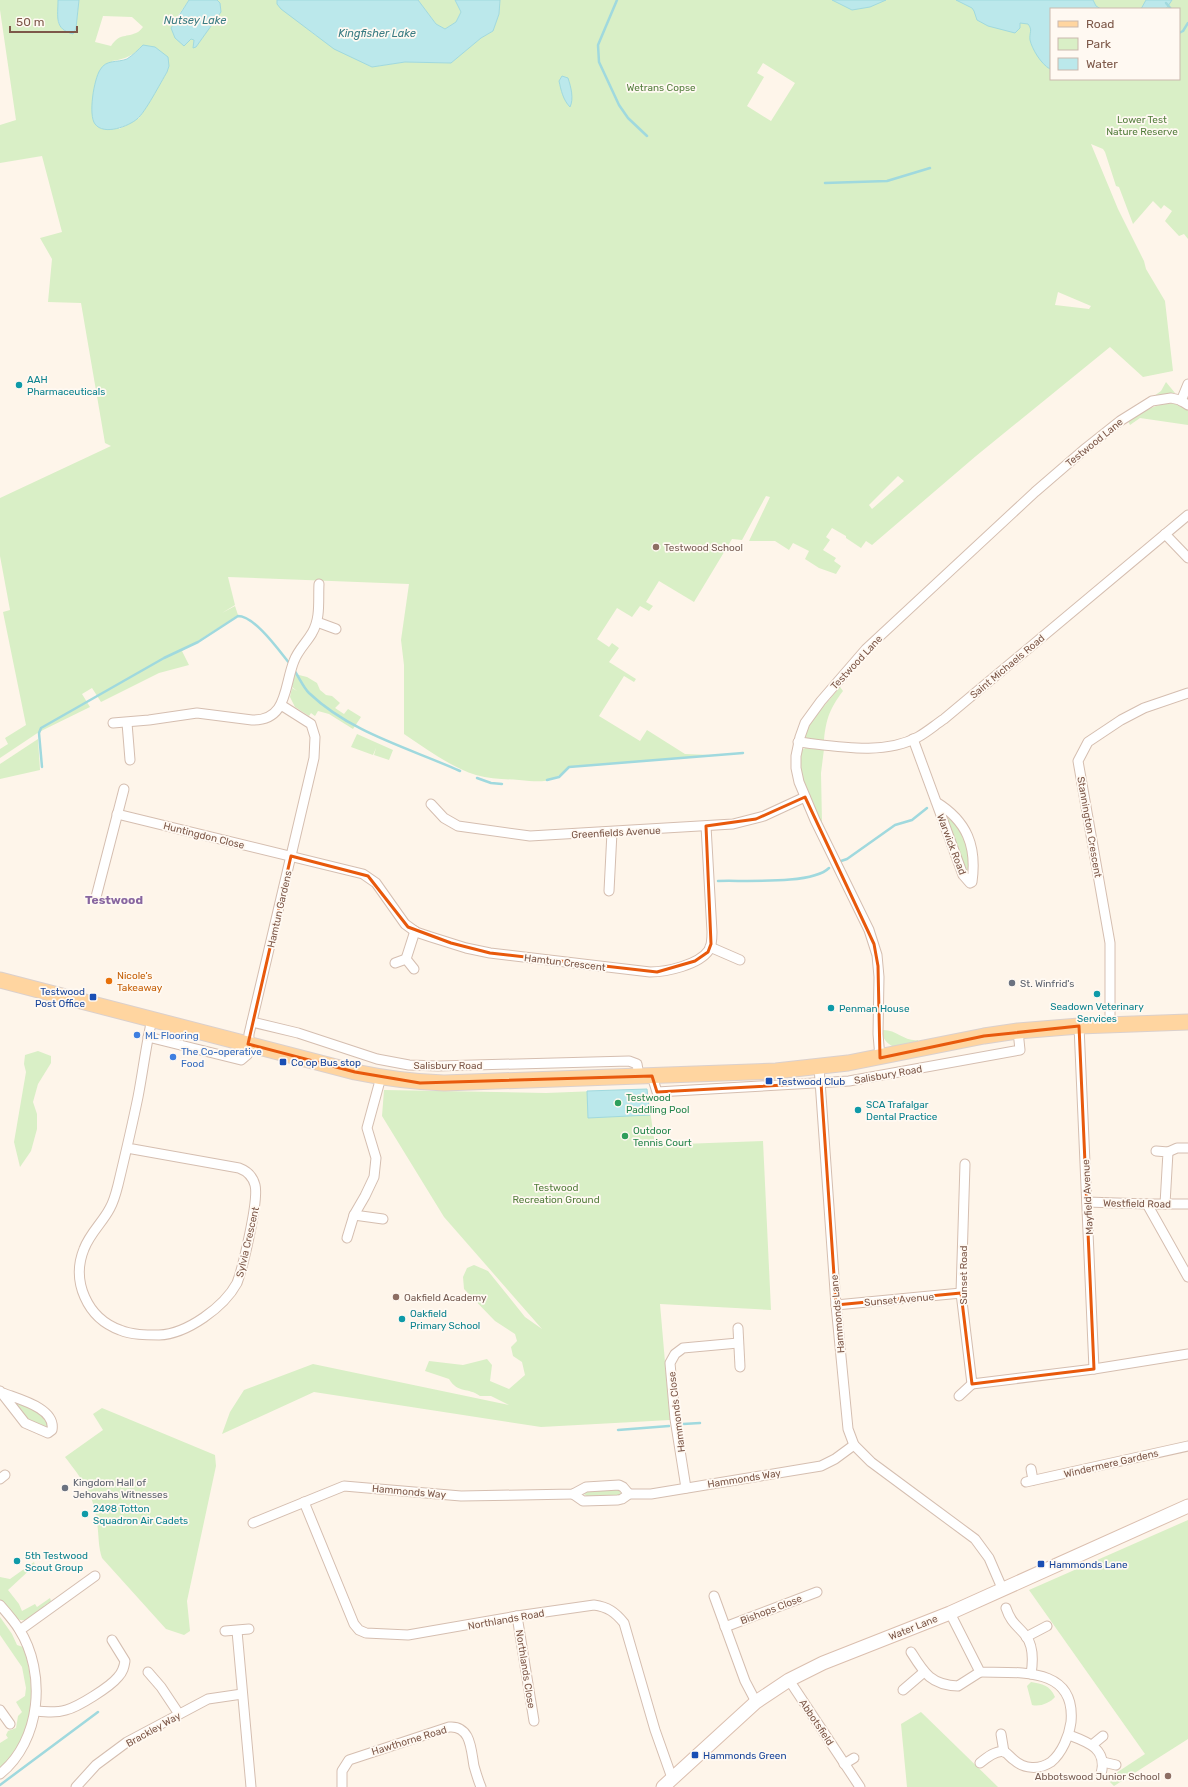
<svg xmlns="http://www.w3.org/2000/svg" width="1188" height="1787" font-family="Rubik,sans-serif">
  <rect width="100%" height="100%" fill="#fef5ea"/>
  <g fill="#d9efc6" fill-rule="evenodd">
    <path d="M 0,0 L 58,0 L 58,23 L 76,28 L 79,0 L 189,0 L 177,17 L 184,46 L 191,39 L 194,40 L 193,48 L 196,47 L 221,12 L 220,3 L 217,0 L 277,0 L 277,4 L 315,35 L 372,67 L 405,62 L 451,63 L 481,38 L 493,31 L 499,14 L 500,0 L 1188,0 L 1188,239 L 1184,234 L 1179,236 L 1165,221 L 1172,211 L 1164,205 L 1161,209 L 1153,201 L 1133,224 L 1119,187 L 1116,186 L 1105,152 L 1103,149 L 1091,144 L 1118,209 L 1144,261 L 1146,269 L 1165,301 L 1173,371 L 1143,377 L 1110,347 L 976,456 L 872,545 L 866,541 L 861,548 L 846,538 L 846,536 L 832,528 L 826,537 L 830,540 L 823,550 L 836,558 L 834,561 L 841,566 L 836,574 L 819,568 L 805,559 L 809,551 L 793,543 L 789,550 L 775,541 L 749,541 L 770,497 L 766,496 L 742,540 L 732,539 L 694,602 L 659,581 L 646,602 L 653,606 L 649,611 L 640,606 L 632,617 L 617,608 L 597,639 L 609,647 L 612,643 L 619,648 L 609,662 L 636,679 L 634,682 L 624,676 L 599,716 L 640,741 L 647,730 L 685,754 L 711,755 L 569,767 C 552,784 542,782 519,780 C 504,779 490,779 476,775 C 450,767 427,749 404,734 L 404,665 L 401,640 L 409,584 L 228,577 L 235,605 L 222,613 L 235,606 L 238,615 L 182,651 L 189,665 L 159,673 L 101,702 L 92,688 L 82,694 L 90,707 L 39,732 L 0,758 L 0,749 L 8,744 L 5,738 L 26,725 L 3,612 L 10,610 L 0,556 L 0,498 L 111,446 L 105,443 L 81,303 L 48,302 L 52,259 L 40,238 L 62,232 L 42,156 L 0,163 L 0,125 L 16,120 L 0,10 ZM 1051,9 L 1179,9 L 1179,79 L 1051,79 ZM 103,16 L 132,17 L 143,27 C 141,29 139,32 136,33 C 124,38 120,33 111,46 L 95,42 ZM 143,45 L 169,66 L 167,72 L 139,118 L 119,129 L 112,61 C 126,59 134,55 143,45 ZM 763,63 L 795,83 L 771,121 L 747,106 L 764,77 L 757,73 ZM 1058,292 L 1091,306 L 1089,309 L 1055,305 ZM 898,476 L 904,481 L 872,509 L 869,505 Z"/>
    <polygon points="418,0 455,0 461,12 456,22 445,29 436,24"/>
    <polygon points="1166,382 1175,393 1154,396 1161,391"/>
    <path d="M 1173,403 L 1188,410 L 1188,425 L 1140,418 L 1130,425 L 1128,421 C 1143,411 1155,404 1173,403 Z"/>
    <polygon points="295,674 307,677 317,683 320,690 326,695 332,696 340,703 335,708 344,714 348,709 361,717 353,729 329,714 318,711 315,716 311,713 309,716 295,707 290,697 292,688 297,691 292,687"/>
    <path d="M 840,687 L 843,691 C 830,708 826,719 824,740 L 806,739 L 805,736 L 810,724 L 819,712 Z"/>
    <polygon points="357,734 393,750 389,760 374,755 376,748 373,755 351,747"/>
    <polygon points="38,739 40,770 0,779 0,764"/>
    <path d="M 807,747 L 824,749 L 821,773 L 822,823 C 810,800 797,777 802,750 Z"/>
    <polygon points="945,812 951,815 970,847 970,872 968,873 944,815"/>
    <path d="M 882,1030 C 896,1029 905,1042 918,1040 L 918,1044 L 896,1048 C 888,1044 882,1040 882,1030 Z"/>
    <polygon points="38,1051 51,1056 51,1063 38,1084 33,1102 37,1114 37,1129 31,1151 20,1167 14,1142 26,1072 24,1064 25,1055"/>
    <path d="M 647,1089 L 655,1145 L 763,1141 L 771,1310 L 660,1304 L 670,1420 L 541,1427 L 314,1392 L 222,1434 L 230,1412 L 244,1390 L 313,1364 L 509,1405 L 491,1396 L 480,1396 C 468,1387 458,1394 449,1379 L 425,1371 L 429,1361 L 463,1365 L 487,1359 L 492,1365 L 490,1381 L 509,1389 L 525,1375 L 522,1362 L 513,1356 L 511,1347 L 517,1341 L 515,1334 L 495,1321 L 464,1289 L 463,1277 L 467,1268 L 474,1265 L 488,1271 L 525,1317 L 542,1329 L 444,1217 L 382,1116 L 384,1090 L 546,1093 Z"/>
    <polygon points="13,1401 40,1412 50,1427 47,1428 27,1419"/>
    <path d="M 102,1408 L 215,1455 L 216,1466 L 187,1601 L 190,1631 L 184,1635 L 166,1629 L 102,1558 C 98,1546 99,1535 97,1522 C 93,1492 83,1481 65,1457 L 103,1430 L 93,1414 Z"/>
    <polygon points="619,1490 621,1493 620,1496 588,1497 584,1494 588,1491"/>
    <polygon points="1188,1520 1188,1739 1114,1786 1107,1779 1145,1754 1029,1590"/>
    <path d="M 34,1562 L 35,1565 L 8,1590 L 19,1604 L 22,1611 L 35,1604 L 37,1607 L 50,1598 L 51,1601 L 44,1606 L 44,1610 C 19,1627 19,1622 0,1601 L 0,1577 L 10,1579 Z"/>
    <path d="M 0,1617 L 12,1634 L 17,1645 L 23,1647 C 35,1681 35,1721 14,1752 C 12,1755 9,1763 5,1765 C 4,1766 2,1766 0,1767 L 0,1743 L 8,1738 L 6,1735 L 8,1731 L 16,1728 L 18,1716 L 22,1712 L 16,1702 L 25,1696 L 26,1688 L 22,1667 L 0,1635 Z"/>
    <path d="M 1031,1682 C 1042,1684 1050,1685 1055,1697 C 1050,1703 1040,1707 1032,1705 L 1027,1686 Z"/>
    <polygon points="921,1712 998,1787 907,1787 901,1724"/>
  </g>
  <g fill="#bbe8eb" stroke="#a0d9de">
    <path d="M 58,0 L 79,0 L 76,28 L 73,34 C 54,29 58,17 58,0 Z"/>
    <polygon points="189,0 217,0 220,3 221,12 196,47 193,48 194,40 191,39 184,46 175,38 171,28"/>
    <polygon points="277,0 418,0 436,24 445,29 456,22 461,12 455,0 500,0 499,14 493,31 481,38 451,63 405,62 372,67 334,49 281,9 277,4"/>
    <polygon points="832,0 886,0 870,7 852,10"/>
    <path d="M 956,0 L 1093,0 L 1096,6 L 1101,9 L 1051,9 L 1050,69 C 1041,64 1032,49 1030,40 C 1029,33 1033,30 1028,24 L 1020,23 L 1020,28 L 1015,33 L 988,26 L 977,20 L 974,11 L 972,8 Z"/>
    <polygon points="1146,0 1172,0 1166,9 1141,9"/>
    <path d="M 143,45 L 155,47 L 168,57 L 169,66 L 167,72 C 161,82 145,113 137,119 C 129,126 104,136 95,124 C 88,115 94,79 100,70 C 106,59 117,63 127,59 C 133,55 138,50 143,45 Z"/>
    <path d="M 562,76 L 568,78 C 571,87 574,99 570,107 C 563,100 561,90 559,81 Z"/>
    <polygon points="647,1089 650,1115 588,1118 587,1091"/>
  </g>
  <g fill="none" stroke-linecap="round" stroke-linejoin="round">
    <g stroke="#a0d9de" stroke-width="2.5">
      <polyline points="617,0 598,45 599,62 619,105 628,118 647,136"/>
      <polyline points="1166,3 1171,9"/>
      <polyline points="1179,33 1183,31 1188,23"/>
      <polyline points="825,183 887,181 930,168"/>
      <path d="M 294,670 C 299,677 303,687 309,693 C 351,733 409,748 460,771"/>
      <path d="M 42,767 L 39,733 L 41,728 L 164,658 L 198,642 L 238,616 C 255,616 280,652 290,664"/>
      <polyline points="477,778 491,783 502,784"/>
      <polyline points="547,780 559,777 569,767 743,753"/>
      <polyline points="841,861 847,859 895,825 912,820 927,808"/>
      <path d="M 718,881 C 742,880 812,885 829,868"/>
      <polyline points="683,1424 700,1423"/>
      <polyline points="618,1430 669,1426"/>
      <polyline points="0,1785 98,1712"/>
    </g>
    <g stroke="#d5beb0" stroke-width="11">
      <g id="street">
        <polyline points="1181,401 1188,384"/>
        <polyline points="1165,534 1188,558"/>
        <polyline points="317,622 336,629"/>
        <path d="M 113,723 L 149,720 L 197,713 L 252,720 C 288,721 284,685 294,661 C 298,650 307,642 312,633 C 321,618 318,600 319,584"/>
        <polyline points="127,723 130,760"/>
        <path d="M 913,739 L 963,875 L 970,883 L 972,882 C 977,846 967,821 936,802"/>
        <path d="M 798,742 C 836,746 883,756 918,737 C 927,732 935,725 944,719 L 1188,515"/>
        <polyline points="431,804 444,818 458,826 530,836 733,824 764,816 805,797"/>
        <path d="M 117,814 L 363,874 L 376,883 L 405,924 L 416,932 L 431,937 L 466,948 L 490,953 L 650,972 C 666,972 699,965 709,950 C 712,945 712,938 712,932 L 706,826"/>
        <polyline points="609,891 612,832"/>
        <polyline points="96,897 124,789"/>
        <polyline points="710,947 740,960"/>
        <polyline points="395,963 406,959"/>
        <polyline points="414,969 406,959 415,931"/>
        <polyline points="252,1022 298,1033 377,1059 409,1065 438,1066 629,1061 637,1064 639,1076"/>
        <polyline points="1110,1025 1110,943 1078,761 1088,742 1121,720 1144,708 1188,693"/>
        <polyline points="1079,1026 1094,1369"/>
        <polyline points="148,1037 241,1060 248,1054 249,1034 314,758 315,737 311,724 281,705"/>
        <polyline points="880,1058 878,1034 879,977 877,955 869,930 815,820 799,782 796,768 796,756 800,737 805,723 821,701 866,649 1035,492 1086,448 1120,421 1152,401 1171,398 1180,400 1188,405"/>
        <polyline points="819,1067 836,1305 848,1429 854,1445 871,1462 975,1539 989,1558 1002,1588"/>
        <polyline points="652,1076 657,1092 849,1081 1020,1050 1018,1031"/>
        <path d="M 127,1148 L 239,1168 C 247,1171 253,1177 255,1185 C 259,1200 243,1267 237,1283 C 224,1307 187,1334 159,1335 C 146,1335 132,1335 120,1330 C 87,1318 71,1281 84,1249 C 90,1233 103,1222 110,1208 C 114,1201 116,1193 118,1185 C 125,1156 132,1126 138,1097 C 143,1071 146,1045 152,1019"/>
        <polyline points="1156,1151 1168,1152 1165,1204"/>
        <polyline points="1168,1152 1177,1148 1188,1148"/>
        <polyline points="965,1164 961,1293 972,1384 1094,1369 1188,1354"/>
        <polyline points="1087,1202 1147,1204 1188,1204"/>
        <polyline points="1147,1204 1188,1277"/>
        <polyline points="354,1215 383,1219"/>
        <polyline points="347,1238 354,1215 365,1196 374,1177 376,1158 367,1128 381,1077"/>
        <polyline points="836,1305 961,1293"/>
        <polyline points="738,1328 740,1367"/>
        <path d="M 0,1391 L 25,1423 L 48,1433 L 52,1430 C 56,1408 18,1399 3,1393"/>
        <polyline points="959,1396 972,1384"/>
        <polyline points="1031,1469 1033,1480"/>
        <polyline points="0,1479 5,1475"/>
        <polyline points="1026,1482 1188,1446"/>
        <polyline points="686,1488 675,1419 670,1363 675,1354 683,1348 738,1343"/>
        <polyline points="573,1494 583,1501 618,1500 622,1499 629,1494 651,1494 821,1466 835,1459 854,1445"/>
        <path d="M 304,1502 L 354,1624 L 359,1630 L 366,1633 L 408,1635 L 517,1616 L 594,1605 C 608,1607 615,1612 624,1623 L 655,1730 L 672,1778"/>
        <polyline points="253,1523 344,1486 461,1496 573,1494 586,1487 619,1485 623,1487 629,1494"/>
        <polyline points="714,1596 745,1681 756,1702"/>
        <path d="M 0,1605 C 7,1613 14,1621 19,1629 C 47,1673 41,1741 0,1774"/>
        <path d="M 1006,1608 C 1011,1623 1017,1625 1026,1636 C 1034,1647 1033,1662 1031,1674"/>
        <path d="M 950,1613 L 980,1672 C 1019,1673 1076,1666 1071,1722 C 1069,1736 1062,1753 1051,1762 C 1039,1770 1024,1769 1014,1760 C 1011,1758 1008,1754 1005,1752 C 997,1749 986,1758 980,1763"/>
        <polyline points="517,1616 534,1721"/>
        <polyline points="725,1627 817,1592"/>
        <polyline points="20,1630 95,1576"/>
        <polyline points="225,1631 249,1629"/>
        <polyline points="237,1631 251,1787"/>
        <polyline points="1026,1637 1047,1626"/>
        <path d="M 911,1652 C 924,1673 931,1685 958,1686 L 980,1672"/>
        <polyline points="148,1672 161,1687 179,1714"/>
        <polyline points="789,1680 860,1787"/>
        <polyline points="903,1690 924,1672"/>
        <polyline points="0,1710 10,1724"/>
        <path d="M 36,1711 C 46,1712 56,1713 66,1710 C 78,1707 110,1687 118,1677 C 123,1672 124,1667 125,1661 L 112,1640"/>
        <polyline points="1001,1734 1004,1752"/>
        <path d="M 1069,1735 C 1088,1742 1108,1749 1101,1774"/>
        <polyline points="1092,1745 1103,1736"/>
        <polyline points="1103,1762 1116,1765"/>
        <polyline points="844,1764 854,1758"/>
        <polyline points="76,1787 96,1765 127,1742 208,1699 242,1694"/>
        <path d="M 342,1787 L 342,1771 L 349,1760 L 449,1727 C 471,1725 471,1750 474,1766 C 476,1773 478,1780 481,1787"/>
      </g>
    </g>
    <g stroke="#dbbfaf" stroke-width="15">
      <polyline id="secondary" points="663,1787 756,1702 789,1680 823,1663 950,1613 1188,1506"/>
    </g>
    <g stroke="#dbd0cc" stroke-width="17">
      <path id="primary" d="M 0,980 L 355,1072 C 384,1078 413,1082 444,1083 L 776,1071 L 848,1063 L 984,1036 L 1018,1031 L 1079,1026 L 1188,1022"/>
    </g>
    <use href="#street" stroke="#fff" stroke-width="9"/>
    <use href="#secondary" stroke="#fff" stroke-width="13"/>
    <use href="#primary" stroke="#ffd5a0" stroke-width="15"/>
  </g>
  <path fill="none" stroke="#e8590c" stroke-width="3" stroke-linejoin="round" d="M 805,797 L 874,944 L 878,966 L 880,1058 L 984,1036 L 1079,1026 L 1094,1369 L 972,1384 L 961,1293 L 836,1305 L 821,1083 L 657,1092 L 652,1076 L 420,1083 L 355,1072 L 248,1044 L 291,856 L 368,876 L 408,927 L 451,943 L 490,953 L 657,972 L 695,961 L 708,952 L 711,944 L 706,826 L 756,819 Z"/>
  <g fill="#0f9aa8" stroke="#fff9f2" stroke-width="1.5">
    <circle cx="19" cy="385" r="4"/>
    <circle cx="1097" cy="994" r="4"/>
    <circle cx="831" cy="1008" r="4"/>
    <circle cx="858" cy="1110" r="4"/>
    <circle cx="402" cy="1319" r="4"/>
    <circle cx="85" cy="1514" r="4"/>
    <circle cx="17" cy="1561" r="4"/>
  </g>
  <g fill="#8d6e63" stroke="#fff9f2" stroke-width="1.5">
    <circle cx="656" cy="547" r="4"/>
    <circle cx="396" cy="1297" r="4"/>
    <circle cx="1168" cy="1776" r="4"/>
  </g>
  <circle fill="#e8710a" stroke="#fff9f2" stroke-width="1.5" cx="109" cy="981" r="4"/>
  <g fill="#6b7280" stroke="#fff9f2" stroke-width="1.5">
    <circle cx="1012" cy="983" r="4"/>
    <circle cx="65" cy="1488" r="4"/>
  </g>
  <g fill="#1a4fb4" stroke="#fff9f2" stroke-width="1.5">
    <rect x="89" y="993" width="8" height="8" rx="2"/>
    <rect x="279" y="1058" width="8" height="8" rx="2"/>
    <rect x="765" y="1077" width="8" height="8" rx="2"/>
    <rect x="1037" y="1560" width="8" height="8" rx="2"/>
    <rect x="691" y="1751" width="8" height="8" rx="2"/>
  </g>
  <g fill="#3f7fe0" stroke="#fff9f2" stroke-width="1.5">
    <circle cx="137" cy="1035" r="4"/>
    <circle cx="173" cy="1057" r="4"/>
  </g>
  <g fill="#2e9e5b" stroke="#fff9f2" stroke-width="1.5">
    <circle cx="618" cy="1103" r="4"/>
    <circle cx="625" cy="1136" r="4"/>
  </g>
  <g text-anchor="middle" stroke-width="3.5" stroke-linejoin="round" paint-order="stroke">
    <g font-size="10" fill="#547e3d" stroke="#fff9f2">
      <text x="661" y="91">Wetrans Copse</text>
      <text x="1142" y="123">Lower Test<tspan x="1142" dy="12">Nature Reserve</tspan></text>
      <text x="556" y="1191">Testwood<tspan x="556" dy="12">Recreation Ground</tspan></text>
    </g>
    <g font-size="10" fill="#0d838f" stroke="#fff9f2" text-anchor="start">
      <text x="27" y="383">AAH<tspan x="27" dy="12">Pharmaceuticals</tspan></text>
      <text x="1097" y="1010" text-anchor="middle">Seadown Veterinary<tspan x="1097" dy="12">Services</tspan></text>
      <text x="839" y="1012">Penman House</text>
      <text x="866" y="1108">SCA Trafalgar<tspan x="866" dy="12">Dental Practice</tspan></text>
      <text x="410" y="1317">Oakfield<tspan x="410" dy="12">Primary School</tspan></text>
      <text x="93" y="1512">2498 Totton<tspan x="93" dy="12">Squadron Air Cadets</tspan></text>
      <text x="25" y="1559">5th Testwood<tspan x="25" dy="12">Scout Group</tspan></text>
    </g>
    <g font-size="10" fill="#7d5849" stroke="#fff9f2">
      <text transform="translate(1094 442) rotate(-39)" y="4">Testwood Lane</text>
      <text transform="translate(856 662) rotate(-47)" y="4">Testwood Lane</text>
      <text transform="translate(1007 666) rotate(-40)" y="4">Saint Michaels Road</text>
      <text transform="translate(1090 827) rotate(80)" y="4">Stannington Crescent</text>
      <text transform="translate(616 832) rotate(-3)" y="4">Greenfields Avenue</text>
      <text transform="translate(204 835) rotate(14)" y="4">Huntingdon Close</text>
      <text transform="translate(952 844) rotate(69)" y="4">Warwick Road</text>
      <text transform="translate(279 909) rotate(-77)" y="4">Hamtun Gardens</text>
      <text transform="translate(565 962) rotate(7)" y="4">Hamtun Crescent</text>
      <text x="448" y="1069">Salisbury Road</text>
      <text transform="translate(888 1074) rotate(-10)" y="4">Salisbury Road</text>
      <text transform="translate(1087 1197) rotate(-93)" y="4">Mayfield Avenue</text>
      <text transform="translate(1137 1203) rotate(1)" y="4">Westfield Road</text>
      <text transform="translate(247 1242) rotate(-77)" y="4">Sylvia Crescent</text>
      <text transform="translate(963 1275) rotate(-90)" y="4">Sunset Road</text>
      <text transform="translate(899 1299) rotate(-5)" y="4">Sunset Avenue</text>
      <text transform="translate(837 1314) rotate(-95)" y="4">Hammonds Lane</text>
      <text transform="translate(676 1412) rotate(-97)" y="4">Hammonds Close</text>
      <text transform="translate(1111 1463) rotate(-13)" y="4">Windermere Gardens</text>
      <text transform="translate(744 1478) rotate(-9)" y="4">Hammonds Way</text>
      <text transform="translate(409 1491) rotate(5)" y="4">Hammonds Way</text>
      <text transform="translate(771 1609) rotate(-21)" y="4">Bishops Close</text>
      <text transform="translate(506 1619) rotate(-10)" y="4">Northlands Road</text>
      <text transform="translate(913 1627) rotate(-22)" y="4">Water Lane</text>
      <text transform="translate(526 1669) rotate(81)" y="4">Northlands Close</text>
      <text transform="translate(817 1722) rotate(56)" y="4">Abbotsfield</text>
      <text transform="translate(153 1729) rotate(-29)" y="4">Brackley Way</text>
      <text transform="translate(409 1740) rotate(-17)" y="4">Hawthorne Road</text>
    </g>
    <g font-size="10" fill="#785e54" stroke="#fff9f2" text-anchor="start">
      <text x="664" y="551">Testwood School</text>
      <text x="404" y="1301">Oakfield Academy</text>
      <text x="1160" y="1780" text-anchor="end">Abbotswood Junior School</text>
    </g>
    <g font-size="10" fill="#c56008" stroke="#fff9f2" text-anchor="start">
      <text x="117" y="979">Nicole's<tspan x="117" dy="12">Takeaway</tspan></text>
    </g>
    <g font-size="10" fill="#5b616d" stroke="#fff9f2" text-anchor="start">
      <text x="1020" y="987">St. Winfrid's</text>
      <text x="73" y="1486">Kingdom Hall of<tspan x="73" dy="12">Jehovahs Witnesses</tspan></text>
    </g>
    <g font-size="10" fill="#164399" stroke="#fff9f2" text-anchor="start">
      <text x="85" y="995" text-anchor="end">Testwood<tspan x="85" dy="12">Post Office</tspan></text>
      <text x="291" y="1066">Co op Bus stop</text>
      <text x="777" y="1085">Testwood Club</text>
      <text x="1049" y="1568">Hammonds Lane</text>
      <text x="703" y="1759">Hammonds Green</text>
    </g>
    <g font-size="10" fill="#366cbe" stroke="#fff9f2" text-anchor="start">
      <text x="145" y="1039">ML Flooring</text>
      <text x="181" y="1055">The Co-operative<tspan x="181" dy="12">Food</tspan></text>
    </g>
    <g font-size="10" fill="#27864d" stroke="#fff9f2" text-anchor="start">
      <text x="626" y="1101">Testwood<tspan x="626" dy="12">Paddling Pool</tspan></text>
      <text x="633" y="1134">Outdoor<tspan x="633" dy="12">Tennis Court</tspan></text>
    </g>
    <g font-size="11" font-style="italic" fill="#3a7c83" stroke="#fff9f2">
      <text x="195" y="24">Nutsey Lake</text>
      <text x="377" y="37">Kingfisher Lake</text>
    </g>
    <g font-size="12" font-weight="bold" fill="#8866a0" stroke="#fff9f2">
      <text x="114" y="904">Testwood</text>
    </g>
  </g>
  <rect x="1050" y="8" width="130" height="72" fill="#fff9f2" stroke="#cbb9ae"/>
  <rect x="1058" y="21" width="20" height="6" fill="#ffd5a0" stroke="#cbb9ae"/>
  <text x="1086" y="28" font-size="12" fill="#7d5849">Road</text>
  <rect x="1058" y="38" width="20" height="12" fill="#d9efc6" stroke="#cbb9ae"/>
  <text x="1086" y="48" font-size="12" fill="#7d5849">Park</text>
  <rect x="1058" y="58" width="20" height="12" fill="#bbe8eb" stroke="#cbb9ae"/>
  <text x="1086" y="68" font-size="12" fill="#7d5849">Water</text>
  <path d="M10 26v6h67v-6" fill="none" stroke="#7d5849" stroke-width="2"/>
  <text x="16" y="26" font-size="12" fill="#7d5849" stroke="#fff9f2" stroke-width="3" paint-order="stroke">50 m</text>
</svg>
